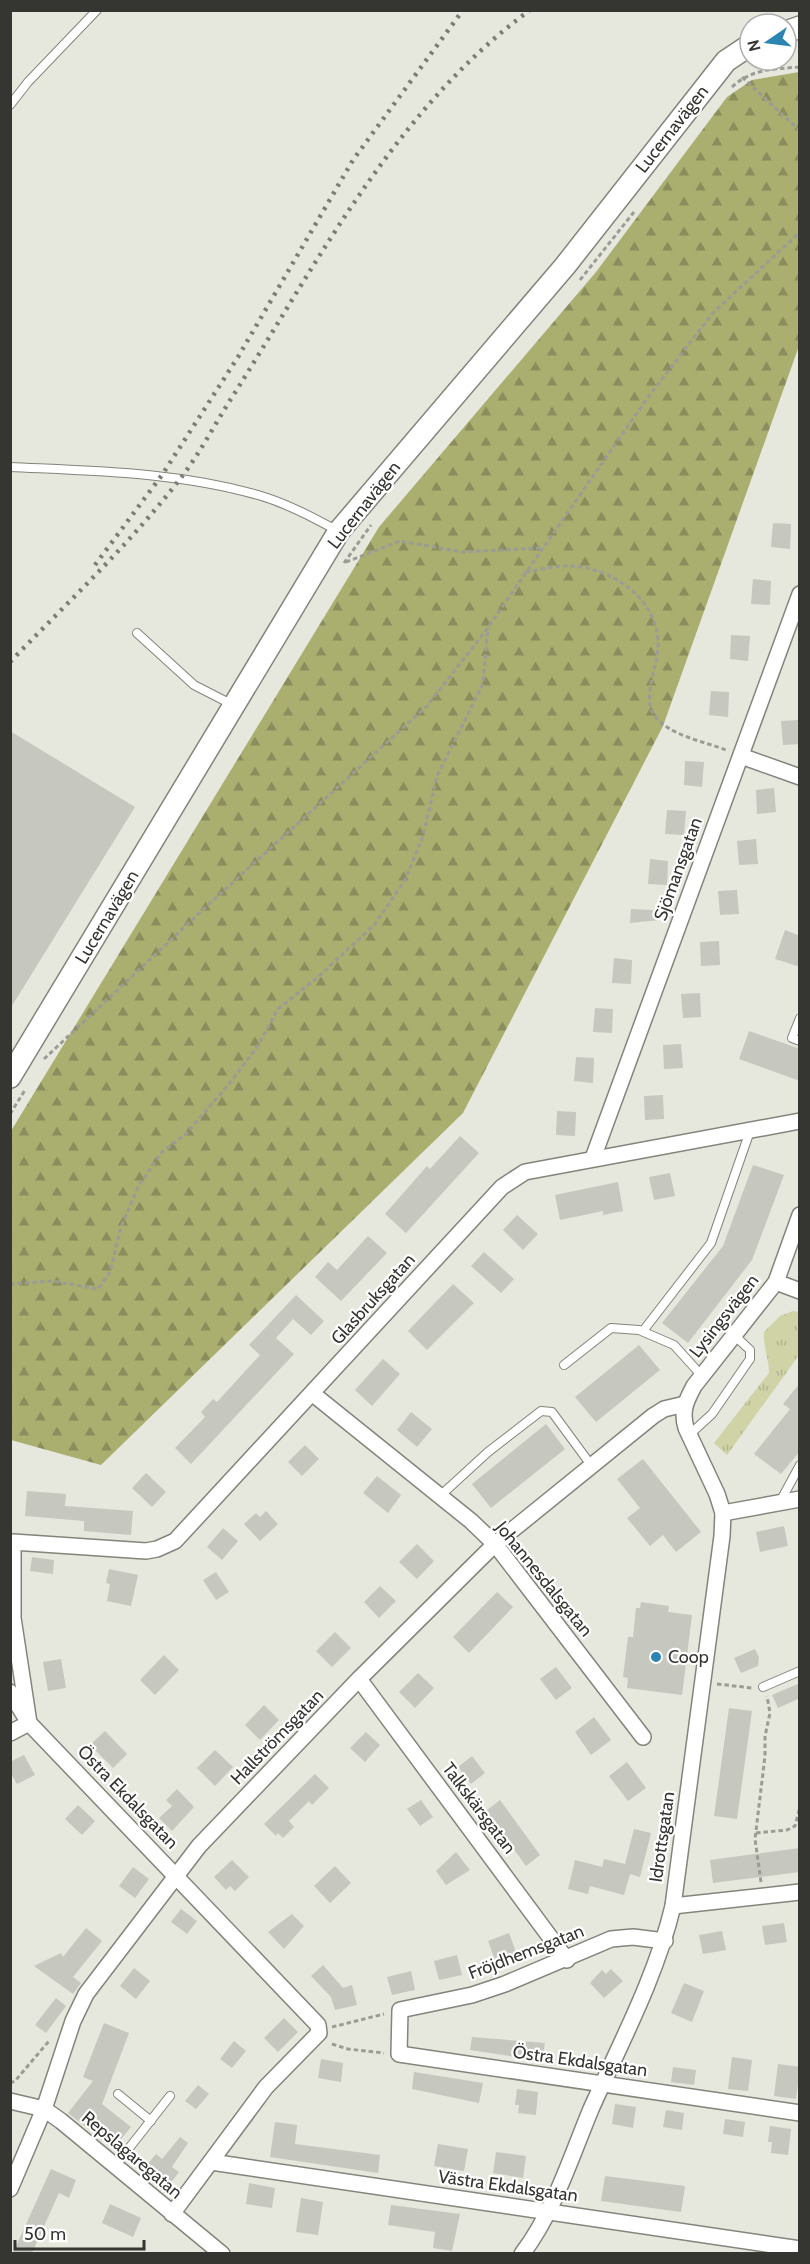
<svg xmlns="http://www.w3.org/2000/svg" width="810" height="2264" font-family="Cabin,sans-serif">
  <defs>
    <pattern id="forest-firs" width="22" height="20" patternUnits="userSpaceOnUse" patternTransform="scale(1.5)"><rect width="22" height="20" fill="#aaae6f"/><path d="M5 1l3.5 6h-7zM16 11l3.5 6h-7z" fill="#8b8e5c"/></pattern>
    <pattern id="park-tufts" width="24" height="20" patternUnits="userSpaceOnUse" patternTransform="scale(1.5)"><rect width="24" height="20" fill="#cfd3a6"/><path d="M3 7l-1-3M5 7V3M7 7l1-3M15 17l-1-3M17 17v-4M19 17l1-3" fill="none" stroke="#b2b68f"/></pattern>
  </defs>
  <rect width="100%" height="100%" fill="#e6e7dd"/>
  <polygon fill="url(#forest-firs)" points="799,72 799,346 663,726 463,1113 101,1465 11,1440 11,1131 379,527 596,272 727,97 752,80"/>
  <path fill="url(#park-tufts)" d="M 793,1311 L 799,1312 L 799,1355 L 727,1455 L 714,1443 L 769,1373 C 769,1358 763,1347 764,1332 L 780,1316 Z"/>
  <g fill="#c6c7be">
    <polygon points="773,523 791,524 790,549 771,547"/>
    <polygon points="753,579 771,581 770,605 751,604"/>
    <polygon points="731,635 750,636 748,661 730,659"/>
    <polygon points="711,691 729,692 728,717 709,715"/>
    <polygon points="800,720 800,744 783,745 781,721"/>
    <polygon points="10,731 135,807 10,1009"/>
    <polygon points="685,761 704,762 702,787 684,785"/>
    <polygon points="774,788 776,812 757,814 756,790"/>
    <polygon points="667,810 686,811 684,835 665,834"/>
    <polygon points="756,839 758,864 739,865 737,841"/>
    <polygon points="650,859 668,861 667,885 648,884"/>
    <polygon points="737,890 739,914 720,915 718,891"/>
    <polygon points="631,909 670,911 670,919 630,923"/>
    <polygon points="785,930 800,936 800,967 775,959"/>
    <polygon points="719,941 720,965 701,966 700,942"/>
    <polygon points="614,958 632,960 631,984 612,983"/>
    <polygon points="700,993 701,1017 683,1018 681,994"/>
    <polygon points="595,1008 613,1009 612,1033 593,1032"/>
    <polygon points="749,1031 800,1049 800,1081 739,1059"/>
    <polygon points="681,1044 683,1068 664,1069 663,1045"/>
    <polygon points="576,1057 594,1058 593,1083 574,1081"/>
    <polygon points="663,1095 664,1119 645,1120 644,1096"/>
    <polygon points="557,1111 576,1112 575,1136 556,1135"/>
    <polygon points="460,1136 479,1153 406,1233 385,1214 427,1166 430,1169"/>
    <polygon points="753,1165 784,1175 752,1260 688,1343 662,1323 723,1246"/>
    <polygon points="670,1173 675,1196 654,1200 649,1177"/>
    <polygon points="618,1182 623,1211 603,1215 603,1211 560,1220 555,1195"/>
    <polygon points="517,1215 538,1234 523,1250 503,1230"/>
    <polygon points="368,1236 387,1253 341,1301 315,1277 328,1262 337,1270"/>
    <polygon points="484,1252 514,1279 501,1293 471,1266"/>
    <polygon points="453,1284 474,1303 427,1350 408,1331"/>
    <polygon points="296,1295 324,1321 311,1335 293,1319 276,1338 294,1354 191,1464 175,1448 205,1417 201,1412 213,1399 217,1402 260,1355 249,1345"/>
    <polygon points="639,1345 660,1370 596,1422 575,1397"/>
    <polygon points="383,1359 400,1374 372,1406 355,1390"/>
    <polygon points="800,1383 800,1451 781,1474 754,1454 790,1409 783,1404"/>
    <polygon points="411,1412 432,1429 417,1447 397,1430"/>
    <polygon points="546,1424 565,1449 491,1508 472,1484"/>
    <polygon points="305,1445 319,1459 302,1476 288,1462"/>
    <polygon points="643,1459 701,1532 676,1552 663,1535 650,1546 627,1518 640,1508 617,1479"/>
    <polygon points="146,1473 166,1492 152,1507 132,1488"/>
    <polygon points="377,1476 401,1495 388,1513 363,1493"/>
    <polygon points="27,1491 66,1494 65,1506 133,1511 131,1535 84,1531 84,1521 25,1516"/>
    <polygon points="266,1511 278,1524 260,1541 244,1524 256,1513 260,1517"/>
    <polygon points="784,1526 788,1546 760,1552 756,1532"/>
    <polygon points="223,1528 238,1541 222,1560 207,1547"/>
    <polygon points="417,1544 434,1561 417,1579 399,1562"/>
    <polygon points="32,1557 54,1560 53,1574 30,1571"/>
    <polygon points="109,1569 138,1575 131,1606 107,1601 110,1584 106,1583"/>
    <polygon points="216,1572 229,1592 216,1600 203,1580"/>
    <polygon points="380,1586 396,1601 379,1618 364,1602"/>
    <polygon points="497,1592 513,1607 469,1653 453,1637"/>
    <polygon points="641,1602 669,1606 668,1612 692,1615 682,1695 627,1688 628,1678 623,1677 628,1637 633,1637 636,1608 640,1608"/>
    <polygon points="335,1632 351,1648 332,1667 316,1651"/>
    <polygon points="755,1649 759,1657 758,1666 741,1673 734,1658"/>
    <polygon points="164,1655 179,1670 155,1695 140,1680"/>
    <polygon points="61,1659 66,1688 48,1691 43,1662"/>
    <polygon points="556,1667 572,1688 556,1700 540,1679"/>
    <polygon points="418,1673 434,1688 415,1708 399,1692"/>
    <polygon points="800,1683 800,1698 778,1708 772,1695"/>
    <polygon points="264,1705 279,1720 260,1740 245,1725"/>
    <polygon points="729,1708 752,1711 737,1819 714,1816"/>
    <polygon points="594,1717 611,1740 591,1755 575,1732"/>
    <polygon points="105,1731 127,1754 113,1768 90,1745"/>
    <polygon points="366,1732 380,1745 365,1762 350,1748"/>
    <polygon points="215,1750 233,1767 215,1786 197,1768"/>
    <polygon points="24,1755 35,1775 17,1784 10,1772 10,1762"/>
    <polygon points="472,1756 485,1773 471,1784 458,1767"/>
    <polygon points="627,1762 646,1788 628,1801 609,1776"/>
    <polygon points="315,1774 329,1788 312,1805 309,1801 289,1821 294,1827 283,1838 278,1833 276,1836 264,1824"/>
    <polygon points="177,1789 194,1807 172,1831 159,1818 172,1806 166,1800"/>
    <polygon points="421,1800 433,1817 420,1826 407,1809"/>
    <polygon points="500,1800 540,1855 526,1866 486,1811"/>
    <polygon points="78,1805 95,1821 82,1835 65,1819"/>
    <polygon points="634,1829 651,1833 640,1877 630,1874 624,1895 590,1886 588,1894 568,1889 575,1860 602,1867 604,1859 625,1864"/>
    <polygon points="800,1848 800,1872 713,1883 710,1860"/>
    <polygon points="456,1852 470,1870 446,1885 436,1871"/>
    <polygon points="232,1860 249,1877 235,1891 230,1886 226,1890 214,1877"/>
    <polygon points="335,1866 351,1883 330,1903 314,1886"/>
    <polygon points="133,1867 149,1879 135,1898 119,1886"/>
    <polygon points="181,1909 197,1921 187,1934 171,1922"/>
    <polygon points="292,1914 304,1926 284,1949 268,1932"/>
    <polygon points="784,1923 787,1942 765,1945 762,1926"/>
    <polygon points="86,1928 102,1941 73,1977 81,1983 73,1994 34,1966 61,1953 63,1957"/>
    <polygon points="722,1931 726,1950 703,1954 699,1935"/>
    <polygon points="509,1933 517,1955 496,1963 488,1941"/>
    <polygon points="457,1955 462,1975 439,1980 434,1961"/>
    <polygon points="323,1965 343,1988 352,1985 357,2005 335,2010 331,1997 311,1976"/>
    <polygon points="134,1968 150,1981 136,1999 120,1986"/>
    <polygon points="611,1969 623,1981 604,1998 590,1983 602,1970 606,1974"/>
    <polygon points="411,1971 415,1990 392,1995 387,1977"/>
    <polygon points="684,1983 704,1991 692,2022 671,2013"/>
    <polygon points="56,1998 66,2006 46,2033 35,2025"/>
    <polygon points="284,2018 298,2032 278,2052 264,2038"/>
    <polygon points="104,2023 129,2033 102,2104 131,2127 113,2149 68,2113 93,2081 83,2077"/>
    <polygon points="472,2037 545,2043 542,2061 470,2050"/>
    <polygon points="234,2041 246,2051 232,2068 220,2059"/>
    <polygon points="732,2057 752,2060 748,2091 728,2089"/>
    <polygon points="321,2059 343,2063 341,2082 318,2078"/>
    <polygon points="778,2064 800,2067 796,2099 774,2096"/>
    <polygon points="673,2067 696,2070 694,2085 671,2082"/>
    <polygon points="414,2072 483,2083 479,2103 412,2089"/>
    <polygon points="198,2085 209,2094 196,2109 185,2101"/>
    <polygon points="517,2089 538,2092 536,2115 518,2113 519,2105 515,2105"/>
    <polygon points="615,2104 636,2107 633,2128 612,2124"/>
    <polygon points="666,2110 684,2113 682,2130 663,2127"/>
    <polygon points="725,2119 745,2122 743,2137 723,2134"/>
    <polygon points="275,2122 297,2125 295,2144 380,2155 378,2173 270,2157"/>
    <polygon points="770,2126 791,2129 788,2155 771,2153 772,2142 768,2142"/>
    <polygon points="180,2137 188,2143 172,2167 179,2172 166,2189 142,2171 156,2154 162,2159"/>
    <polygon points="438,2144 468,2149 464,2171 434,2166"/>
    <polygon points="496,2152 526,2156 523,2178 493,2173"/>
    <polygon points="51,2169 76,2180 69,2198 59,2193 32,2253 13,2253"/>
    <polygon points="605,2176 685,2186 681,2212 601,2201"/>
    <polygon points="249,2183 275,2188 272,2208 246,2204"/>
    <polygon points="301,2198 323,2202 318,2235 296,2232"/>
    <polygon points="110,2204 141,2218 133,2237 102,2223"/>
    <polygon points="391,2205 460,2214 452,2251 433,2248 435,2232 388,2225"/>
  </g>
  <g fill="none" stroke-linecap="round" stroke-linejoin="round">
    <g stroke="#83847b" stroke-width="10">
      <g id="lane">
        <polyline points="10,105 28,82 97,10"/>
        <path d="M 10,467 C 94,471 177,472 258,495 C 286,503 312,517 338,531"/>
        <polyline points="137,633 194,685 233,705"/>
        <polyline points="800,1018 792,1038 800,1041"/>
        <polyline points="643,1331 711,1243 750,1131"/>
        <polyline points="564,1365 611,1328 639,1330 674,1345 702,1376"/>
        <polyline points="689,1435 712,1414 750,1359 750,1350 734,1335"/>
        <polyline points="440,1496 488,1452 541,1411 552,1412 591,1465"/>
        <polyline points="780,1502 800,1465"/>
        <polyline points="763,1687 800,1671"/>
        <polyline points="118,2094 151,2121"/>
        <polyline points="115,2166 170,2096"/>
      </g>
    </g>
    <g stroke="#83847b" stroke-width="18">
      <g id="street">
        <polyline points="741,756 800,777"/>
        <polyline points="593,1158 800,594"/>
        <polyline points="776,1282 800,1291"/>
        <polyline points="313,1394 471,1521 495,1544 643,1737"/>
        <polyline points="723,1513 800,1499"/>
        <polyline points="359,1679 567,1960"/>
        <polyline points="10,1692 29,1723 10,1733"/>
        <polyline points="673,1906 800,1892"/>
        <polyline points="665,1941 633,1937 611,1939 505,1984 472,1995 400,2010 399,2054 800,2113"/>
        <polyline points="10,2101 44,2109 61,2121 222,2254"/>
        <polyline points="211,2162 800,2249"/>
        <polyline points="10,2189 44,2109 73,2021 86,1994 199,1846 359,1679 495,1544 653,1416 664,1409 685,1404"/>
        <polyline points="172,2214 266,2087 319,2033 318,2025 29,1723 13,1618 13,1542 146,1551 157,1549 175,1541 502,1187 525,1172 800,1121"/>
        <path d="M 522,2254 C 554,2212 571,2157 591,2109 C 621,2042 656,1977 673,1906 L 722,1536 L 723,1513 L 717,1494 L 686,1428 C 681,1411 686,1401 694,1386 L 776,1282 L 800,1215"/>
      </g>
    </g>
    <g stroke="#83847b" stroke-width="24">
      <g id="secondary">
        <polyline points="786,32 800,27"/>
        <polyline points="10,1077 339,531 565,266 726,61 750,45"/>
      </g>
    </g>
    <g stroke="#9b9c95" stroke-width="3" stroke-dasharray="4.5 3" stroke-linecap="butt">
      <polyline points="742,77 800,131"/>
      <path d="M 732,87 C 751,69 774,69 800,67"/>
      <polyline points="580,280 634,212"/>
      <polyline points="346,562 400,541 462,552 541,548"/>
      <polyline points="344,563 371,525"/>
      <path d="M 526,572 C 540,570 557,565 571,566 C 613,568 659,600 658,645 C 658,665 643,695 653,713 C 666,735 703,741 726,750"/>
      <polyline points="44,1059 208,905 427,706 484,633 646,400 712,314 800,232"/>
      <polyline points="10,1114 25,1090"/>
      <polyline points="10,1284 52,1281 98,1289 110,1272 121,1227 138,1187 161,1153 186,1134 229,1084 257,1047 278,1009 317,978 375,924 405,880 423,836 437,776 483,684 488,628"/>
      <polyline points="717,1684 752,1688"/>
      <polyline points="756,1833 787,1830 795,1826 800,1807"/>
      <polyline points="761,1882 755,1839 765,1756 765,1736 770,1713 767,1696"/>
      <polyline points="332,2027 384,2014"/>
      <polyline points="332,2044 348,2049 384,2053"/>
      <polyline points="10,2083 15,2081 49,2041"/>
    </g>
    <use href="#lane" stroke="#fff" stroke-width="8"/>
    <use href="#street" stroke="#fff" stroke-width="15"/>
    <use href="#secondary" stroke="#fff" stroke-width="21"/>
    <g stroke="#7d7d77" stroke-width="4.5" stroke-dasharray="3 6" stroke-linecap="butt">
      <polyline points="95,565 162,475 238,357 353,160 463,10"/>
      <path d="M 10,662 C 68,602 129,545 180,479 C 201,452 217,420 236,391 C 321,256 398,107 530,10"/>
    </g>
  </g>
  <circle fill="#2b84b2" stroke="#fff" stroke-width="2" cx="656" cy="1657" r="6"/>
  <g text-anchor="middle" stroke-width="4.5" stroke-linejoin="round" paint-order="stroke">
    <g font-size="18" fill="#353532" stroke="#fff">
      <text transform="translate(672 129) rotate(-52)" y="6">Lucernavägen</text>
      <text transform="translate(364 505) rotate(-52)" y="6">Lucernavägen</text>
      <text transform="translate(678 869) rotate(-70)" y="6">Sjömansgatan</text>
      <text transform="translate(107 917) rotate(-59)" y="6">Lucernavägen</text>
      <text transform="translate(373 1299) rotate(-48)" y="6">Glasbruksgatan</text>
      <text transform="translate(724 1316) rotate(-52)" y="6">Lysingsvägen</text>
      <text transform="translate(544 1579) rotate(51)" y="6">Johannesdalsgatan</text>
      <text transform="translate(277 1737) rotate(-46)" y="6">Hallströmsgatan</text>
      <text transform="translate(128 1797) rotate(46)" y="6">Östra Ekdalsgatan</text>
      <text transform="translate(479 1808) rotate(53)" y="6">Talkskärsgatan</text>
      <text transform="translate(662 1837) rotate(-82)" y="6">Idrottsgatan</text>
      <text transform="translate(526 1952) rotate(-21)" y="6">Fröjdhemsgatan</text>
      <text transform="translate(580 2061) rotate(8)" y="6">Östra Ekdalsgatan</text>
      <text transform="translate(132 2155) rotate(40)" y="6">Repslagaregatan</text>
      <text transform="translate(508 2186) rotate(8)" y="6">Västra Ekdalsgatan</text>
    </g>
    <g font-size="18" fill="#353532" stroke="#fff" text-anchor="start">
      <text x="668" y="1663">Coop</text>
    </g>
  </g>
  <rect width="810" height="2264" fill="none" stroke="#353532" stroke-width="24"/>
  <g transform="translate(768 42) rotate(256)"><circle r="28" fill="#ffffff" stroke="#aeaead" stroke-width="1.5"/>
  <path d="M0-4.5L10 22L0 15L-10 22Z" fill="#2b84b2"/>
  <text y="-9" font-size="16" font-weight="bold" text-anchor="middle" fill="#353532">N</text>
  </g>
  <path d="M15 2240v9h129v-9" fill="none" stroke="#353532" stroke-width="3"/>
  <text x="24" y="2240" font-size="18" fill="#353532" stroke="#ffffff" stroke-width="4.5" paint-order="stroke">50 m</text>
</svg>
